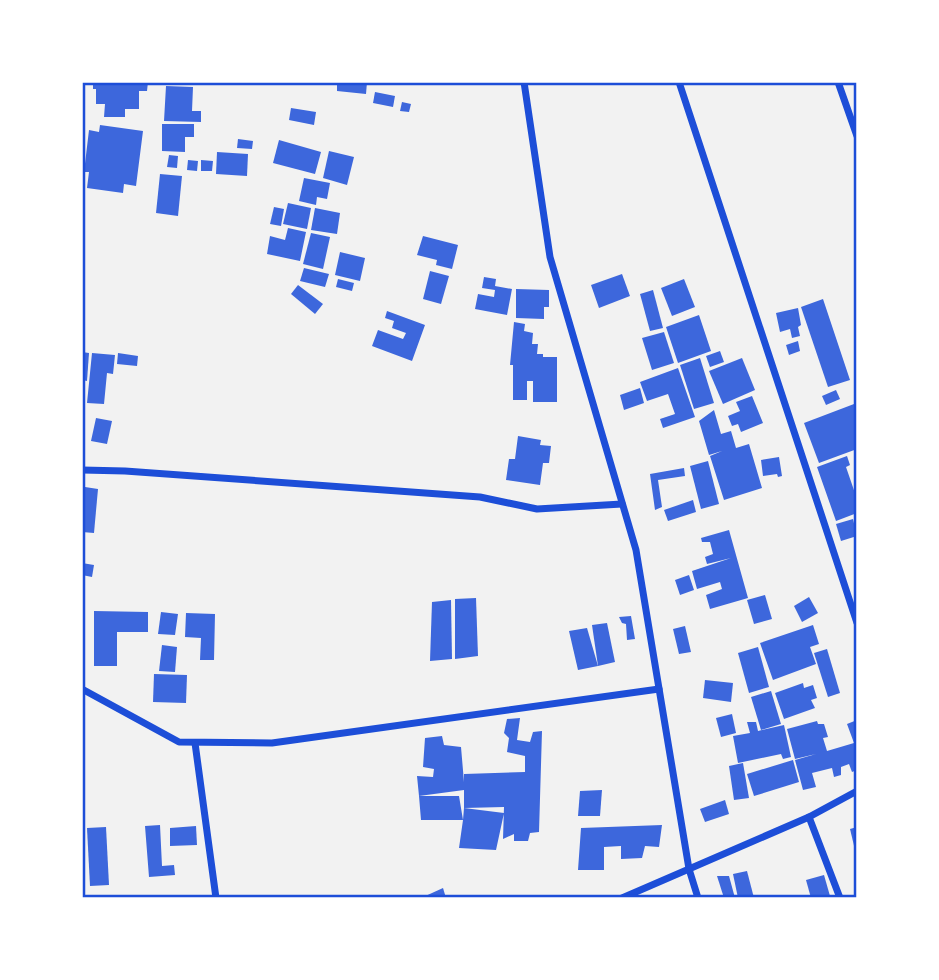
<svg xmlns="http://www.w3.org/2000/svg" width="939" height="980" font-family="'Space Grotesk',sans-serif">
  <rect width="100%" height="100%" fill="#f2f2f2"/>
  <g fill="#3d67dc">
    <polygon points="93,82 148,82 147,91 139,91 139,109 125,109 125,117 104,117 105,104 96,104 96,89 93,89"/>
    <polygon points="337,82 367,82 366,94 337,91"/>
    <polygon points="166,86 193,87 192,111 201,111 201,122 164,121"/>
    <polygon points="375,92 395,96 393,107 373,103"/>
    <polygon points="402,102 411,104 409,112 400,111"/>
    <polygon points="291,108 316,112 314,125 289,120"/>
    <polygon points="162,124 194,124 194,137 185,137 185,152 162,151"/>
    <polygon points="100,125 143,131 136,186 124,184 123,193 87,188 89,172 84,172 89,130 99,132"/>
    <polygon points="238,139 253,141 252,149 237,148"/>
    <polygon points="279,140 321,152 315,174 273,163"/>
    <polygon points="329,151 354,157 347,185 323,178"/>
    <polygon points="217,152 248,154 247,176 216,174"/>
    <polygon points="169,155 178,156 177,168 167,167"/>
    <polygon points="188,160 198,161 197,171 187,170"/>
    <polygon points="201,160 213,161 212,171 201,171"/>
    <polygon points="160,174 182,176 178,216 156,213"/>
    <polygon points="304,178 330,183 327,199 317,197 316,205 299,201"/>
    <polygon points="288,203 311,208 307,229 283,224"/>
    <polygon points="274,207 284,209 281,226 270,224"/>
    <polygon points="315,208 340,213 337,234 311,230"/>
    <polygon points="288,228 306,232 300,261 267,254 270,236 285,240"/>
    <polygon points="311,233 330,237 323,269 303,264"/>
    <polygon points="423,236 458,245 452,269 436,265 437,260 417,255"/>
    <polygon points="340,252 365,258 360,281 335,275"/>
    <polygon points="304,268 329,274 325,287 300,281"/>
    <polygon points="430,271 449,276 441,304 423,299"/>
    <polygon points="622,274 630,296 599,308 591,285"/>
    <polygon points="484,277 496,279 495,286 512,289 507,315 475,309 478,294 494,297 495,290 482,288"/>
    <polygon points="338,279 354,283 352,291 336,287"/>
    <polygon points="684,279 695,307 672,316 661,288"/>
    <polygon points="298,285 323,304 315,314 291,294"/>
    <polygon points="516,289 549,290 549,307 544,307 544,319 516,318"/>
    <polygon points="653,290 663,328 650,331 640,294"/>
    <polygon points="823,299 850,380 828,387 801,307"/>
    <polygon points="798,308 801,325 798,327 800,336 792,338 790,329 780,332 776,313"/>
    <polygon points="387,311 425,325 412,361 372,346 378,330 403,339 406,333 392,328 394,321 385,318"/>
    <polygon points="699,315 711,351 678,363 666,327"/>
    <polygon points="514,322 525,324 524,331 533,333 532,344 538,344 537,354 543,354 543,357 557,357 557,402 533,402 533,381 527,381 527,400 513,400 513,365 510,365"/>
    <polygon points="664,332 674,363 652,370 642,338"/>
    <polygon points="798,341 800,351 789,355 786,345"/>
    <polygon points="720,351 724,362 710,367 706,356"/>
    <polygon points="82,352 89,353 87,381 82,380"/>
    <polygon points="92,353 115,355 113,374 107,373 104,404 87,403"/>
    <polygon points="118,353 138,356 137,366 117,364"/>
    <polygon points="700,358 714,403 694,409 680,365"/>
    <polygon points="742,358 755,390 723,404 709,371"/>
    <polygon points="678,368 695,417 663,428 660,419 675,414 668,394 647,401 640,382"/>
    <polygon points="640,388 644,403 624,410 620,395"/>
    <polygon points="836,390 840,399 826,405 822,396"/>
    <polygon points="752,396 763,423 741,432 738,424 732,426 728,416 740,411 736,402"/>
    <polygon points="854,404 857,410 857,449 819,463 804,423"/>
    <polygon points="714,410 721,434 731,431 736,448 749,444 762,488 724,500 710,456 722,451 709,455 699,421"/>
    <polygon points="96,418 112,421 107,444 91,441"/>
    <polygon points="518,436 541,440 540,445 551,446 549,463 543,463 540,485 506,480 509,459 515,459"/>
    <polygon points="847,456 850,465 846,467 857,499 857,513 836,521 817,467"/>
    <polygon points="779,457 782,476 778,477 777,474 763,476 761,460"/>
    <polygon points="708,461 719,504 701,509 690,466"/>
    <polygon points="684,468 685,476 658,480 662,507 655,510 650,474"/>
    <polygon points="85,487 98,489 94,533 82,532"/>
    <polygon points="693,500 696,512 668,521 664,510"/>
    <polygon points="853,519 857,536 841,541 836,524"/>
    <polygon points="729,530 748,598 710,609 706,595 722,589 720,582 697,589 692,571 731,558 707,564 705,557 713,554 710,542 702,542 701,538"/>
    <polygon points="82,563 94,565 92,577 82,575"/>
    <polygon points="689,575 694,590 680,595 675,580"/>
    <polygon points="765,595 772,619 754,624 747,600"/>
    <polygon points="809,597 818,613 802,622 794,606"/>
    <polygon points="476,598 478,656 455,659 455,599"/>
    <polygon points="451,600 452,659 430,661 432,602"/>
    <polygon points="94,611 148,612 148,632 117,632 117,666 94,666"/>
    <polygon points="161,612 178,614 175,635 158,634"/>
    <polygon points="186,613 215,614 214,660 200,660 201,638 185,637"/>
    <polygon points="631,616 635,639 627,640 626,624 622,623 619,617"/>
    <polygon points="607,623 615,662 598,666 592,625"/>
    <polygon points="813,625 819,644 810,647 816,664 773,680 760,643"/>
    <polygon points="685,626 691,652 679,654 673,629"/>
    <polygon points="587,628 598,666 578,670 569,631"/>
    <polygon points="162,645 177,647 175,672 159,671"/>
    <polygon points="758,647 769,687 749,693 738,653"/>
    <polygon points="827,649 840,693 828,697 814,653"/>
    <polygon points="154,674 187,675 186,703 153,702"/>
    <polygon points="705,680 733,683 731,702 703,698"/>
    <polygon points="803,683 804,688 813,685 817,698 811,700 815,708 784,719 775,693"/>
    <polygon points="771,691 781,724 761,730 751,697"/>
    <polygon points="732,714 736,733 721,737 716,718"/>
    <polygon points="520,718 517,740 530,742 533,732 542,731 539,832 530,833 528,841 514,841 514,834 503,839 504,807 464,808 464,790 419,796 459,796 463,820 464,808 504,813 496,850 459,848 463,820 421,820 419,796 417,776 433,777 434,769 423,767 425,738 442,736 444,745 461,747 464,782 464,774 525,772 525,756 507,752 509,738 504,733 507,719"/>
    <polygon points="857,720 857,770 852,772 849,764 841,767 841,775 834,777 832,768 812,773 816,787 803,790 795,760 816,754 795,759 787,729 817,721 818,724 824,724 828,737 823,738 827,751 854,743 847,724"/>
    <polygon points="747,722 756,722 758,731 784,725 791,757 783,759 781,754 738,763 733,736 750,733"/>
    <polygon points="793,760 799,782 754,796 747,774"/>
    <polygon points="743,763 749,798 734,800 729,766"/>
    <polygon points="602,790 600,816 578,816 580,791"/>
    <polygon points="725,800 729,814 705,822 700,809"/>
    <polygon points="160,825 162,866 174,865 175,875 149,877 145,826"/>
    <polygon points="662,825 659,847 645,846 642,858 621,859 621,846 604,847 604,870 578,870 581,828"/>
    <polygon points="196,826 197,845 170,846 170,828"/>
    <polygon points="106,827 109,885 90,886 87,828"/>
    <polygon points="857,827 857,854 856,854 850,829"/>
    <polygon points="747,871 754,898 738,898 733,874"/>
    <polygon points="824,875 830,896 811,898 806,880"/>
    <polygon points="717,876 729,876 735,898 724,898"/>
    <polygon points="443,888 446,898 421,898"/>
  </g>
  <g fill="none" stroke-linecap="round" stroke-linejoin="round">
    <g stroke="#1d4ed8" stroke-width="7">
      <polyline points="524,82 550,257 636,550 689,869 698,898"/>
      <polyline points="679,82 857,623"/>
      <polyline points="838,82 857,136"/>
      <polyline points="82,470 125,471 480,497 537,509 622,504"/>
      <polyline points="82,689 179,742 272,743 659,689"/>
      <polyline points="195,743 216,898"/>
      <polyline points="809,817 840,898"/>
      <polyline points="622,898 809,817 857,791"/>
    </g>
  </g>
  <rect width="939" height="980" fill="none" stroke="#ffffff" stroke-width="168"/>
  <rect x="84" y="84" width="771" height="812" fill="none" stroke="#1d4ed8" stroke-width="2.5"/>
</svg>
